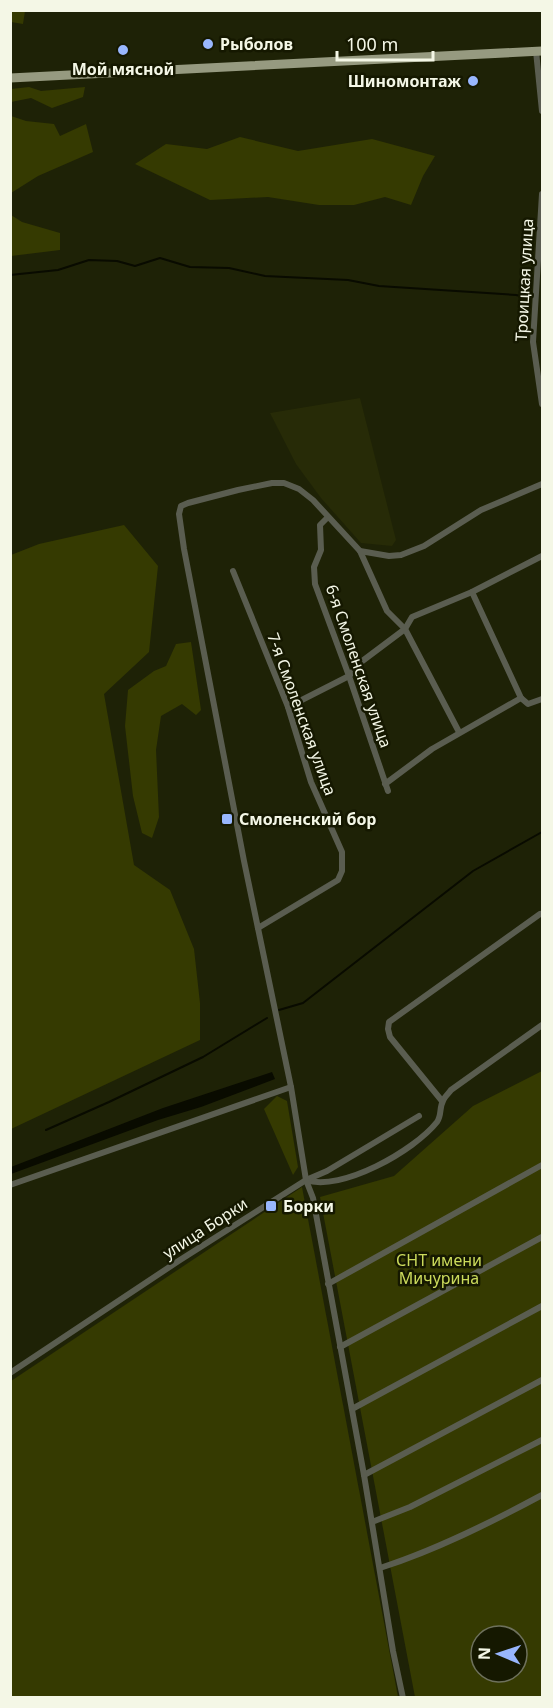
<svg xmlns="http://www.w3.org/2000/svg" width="553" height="1708" font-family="'Noto Sans',sans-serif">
  <rect width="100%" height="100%" fill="#1e2206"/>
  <polygon fill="#272b07" points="360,398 396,540 392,546 361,543 321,498 296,464 270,413"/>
  <g fill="#353a01" fill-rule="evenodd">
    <polygon points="11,10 25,11 23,24 11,22"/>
    <polygon points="29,87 41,91 85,87 83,97 52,108 31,98 11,102 11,89"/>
    <polygon points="11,116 26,121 54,124 60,136 86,124 93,152 38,176 11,193"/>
    <polygon points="240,137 298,151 372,139 435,156 423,176 411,205 385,197 354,205 319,205 268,197 210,200 135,164 166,144 207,149"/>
    <polygon points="11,215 22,222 60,233 60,250 11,256"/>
    <polygon points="124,525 158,566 149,652 104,694 134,865 170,890 194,949 200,1003 200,1040 11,1129 11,555 39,544"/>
    <polygon points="191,642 201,710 196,715 182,704 161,716 156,750 159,817 152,838 142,833 133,796 125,726 128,690 154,671 166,666 176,644"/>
    <path d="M 542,1071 L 542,1697 L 415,1697 L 320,1197 L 394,1176 L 473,1106 ZM 481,1636 L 517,1636 L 517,1672 L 481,1672 Z"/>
    <polygon points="277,1096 287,1101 298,1167 293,1175 264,1109"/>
    <polygon points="302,1187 398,1697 11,1697 11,1381"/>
  </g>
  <polygon fill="#090b00" points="272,1072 275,1079 201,1107 158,1120 11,1174 11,1167 163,1108"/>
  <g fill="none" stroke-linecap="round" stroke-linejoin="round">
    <g stroke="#090b00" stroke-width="2">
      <polyline points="10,275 58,270 89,260 117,261 135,266 160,258 190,267 229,268 265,276 348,280 379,286 516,295 530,298"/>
      <polyline points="279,1010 303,1003 473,871 542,832"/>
      <polyline points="46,1130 109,1102 203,1057 267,1018"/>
    </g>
    <g stroke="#5a5d50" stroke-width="6">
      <polyline points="536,51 542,111"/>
      <polyline points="542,194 533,342 542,404"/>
      <polyline points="328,517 320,525 321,550 314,567 315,584 349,676 388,791"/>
      <polyline points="360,551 387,611 405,629 459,732"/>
      <polyline points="233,571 288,707 311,782 342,852 342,871 338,880 258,928"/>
      <polyline points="472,592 521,698"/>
      <polyline points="288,707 349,676 361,662 405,629 412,617 472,592 542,556"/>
      <polyline points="385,784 432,749 521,698 528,704 542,699"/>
      <polyline points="442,1101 390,1037 388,1029 389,1022 540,914"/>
      <path d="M 306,1180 C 341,1192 414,1151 437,1122 C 442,1115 439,1108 443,1101 C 444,1097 449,1093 451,1090 L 542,1025"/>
      <polyline points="10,1185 291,1087"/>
      <polyline points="328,1284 542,1165"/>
      <polyline points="340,1347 542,1237"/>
      <polyline points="10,1373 180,1260 306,1180 327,1171 419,1116"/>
      <polyline points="352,1409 542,1306"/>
      <polyline points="364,1475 542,1380"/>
      <polyline points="372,1522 410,1507 542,1440"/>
      <path d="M 380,1568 C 436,1550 490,1523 542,1495"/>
      <polyline points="403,1698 393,1651 364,1475 313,1198 306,1180 291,1087 244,861 184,549 179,514 181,506 188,503 238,490 272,483 284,483 299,489 313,500 360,551 389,556 401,555 424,546 481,510 542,484"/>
    </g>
    <polyline stroke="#969a80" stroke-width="9" points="10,78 542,51"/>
  </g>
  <g fill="#98b6fd" stroke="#151800" stroke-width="2">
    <circle cx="208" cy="44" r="6"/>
    <circle cx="123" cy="50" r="6"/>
    <circle cx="473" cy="81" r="6"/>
    <rect x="221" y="813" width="12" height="12" rx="3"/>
    <rect x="265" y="1200" width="12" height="12" rx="3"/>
  </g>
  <g text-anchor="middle" stroke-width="5" stroke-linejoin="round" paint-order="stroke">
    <g font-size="16" font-weight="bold" fill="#f4f7e6" stroke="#151800" text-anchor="start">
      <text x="220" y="50">Рыболов</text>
      <text x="123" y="75" text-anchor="middle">Мой мясной</text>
      <text x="461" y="87" text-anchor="end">Шиномонтаж</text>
      <text x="239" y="825">Смоленский бор</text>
      <text x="283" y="1212">Борки</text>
    </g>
    <g font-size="16" fill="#f4f7e6" stroke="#151800">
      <text transform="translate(524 280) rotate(-87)" y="6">Троицкая улица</text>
      <text transform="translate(359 666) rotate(71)" y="6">6-я Смоленская улица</text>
      <text transform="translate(302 714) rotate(70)" y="6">7-я Смоленская улица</text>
      <text transform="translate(205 1228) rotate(-33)" y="6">улица Борки</text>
    </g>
    <g font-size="16" fill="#cbda5b" stroke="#151800">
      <text x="439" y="1266">СНТ имени<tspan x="439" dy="18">Мичурина</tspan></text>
    </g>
  </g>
  <rect width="553" height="1708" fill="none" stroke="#f4f7e6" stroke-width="24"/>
  <g transform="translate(499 1654) rotate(272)"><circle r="28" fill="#151800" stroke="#6e715c" stroke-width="1.5"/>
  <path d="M0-4.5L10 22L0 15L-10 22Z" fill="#98b6fd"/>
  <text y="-9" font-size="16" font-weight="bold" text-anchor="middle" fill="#f4f7e6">N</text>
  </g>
  <path d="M337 51v9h96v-9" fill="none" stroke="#f4f7e6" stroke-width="3"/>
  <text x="346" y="51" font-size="18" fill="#f4f7e6" stroke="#151800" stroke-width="4.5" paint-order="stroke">100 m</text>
</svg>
